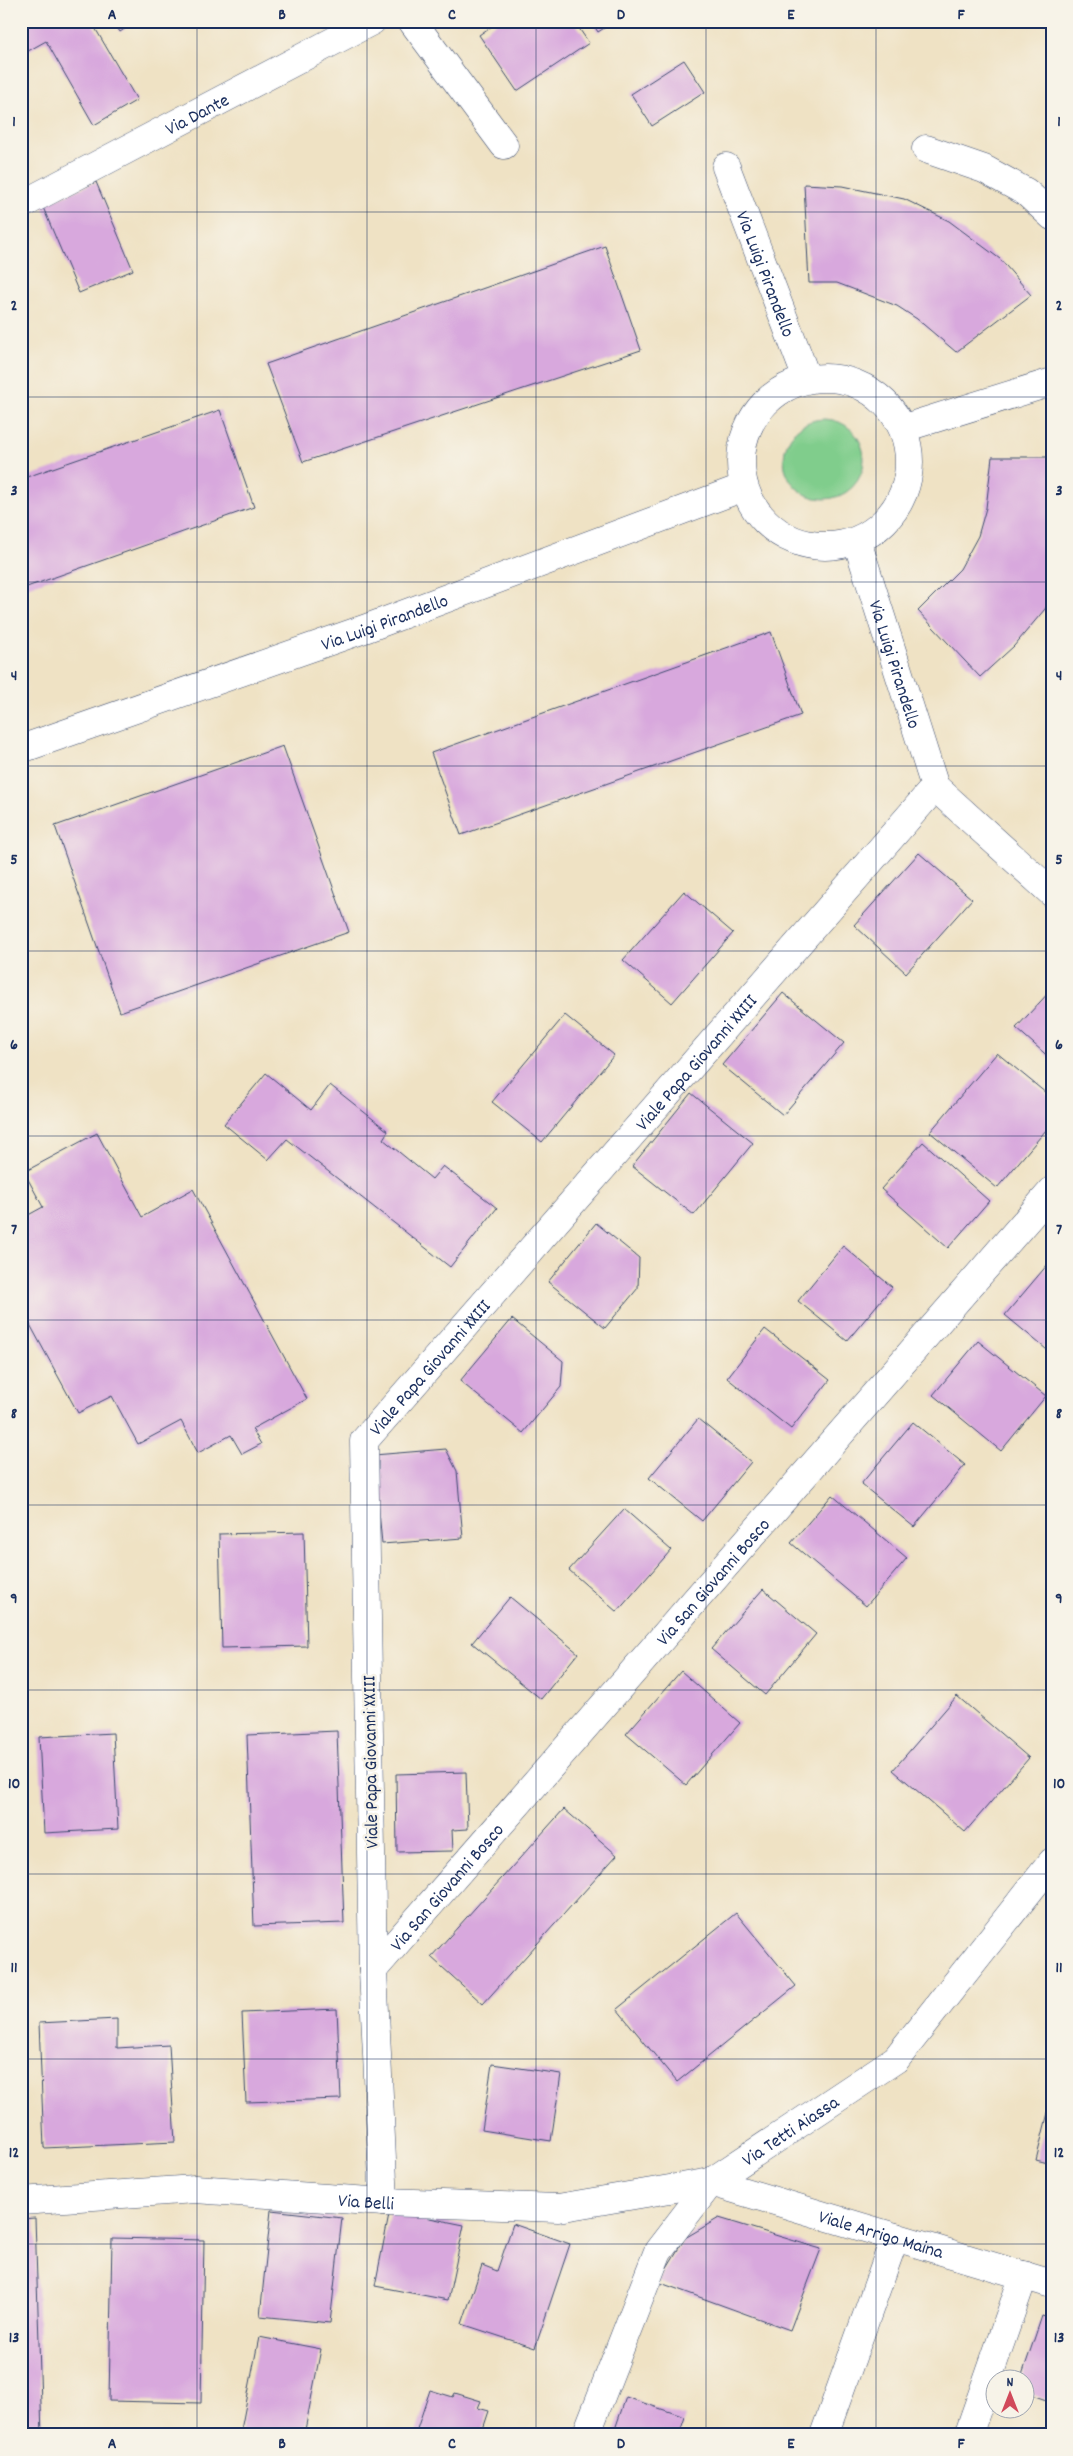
<svg xmlns="http://www.w3.org/2000/svg" width="1073" height="2456" font-family="Dekko,sans-serif">
  <rect width="100%" height="100%" fill="#f7f3e8"/>
  <filter id="ink" filterUnits="userSpaceOnUse"><feTurbulence type="fractalNoise" baseFrequency=".02" numOctaves="2"/><feDisplacementMap in="SourceGraphic" scale="10" xChannelSelector="R" yChannelSelector="G"/><feConvolveMatrix kernelMatrix="1 2 1 2 8 2 1 2 1" color-interpolation-filters="sRGB"/></filter>
  <filter id="wash" filterUnits="userSpaceOnUse"><feTurbulence type="fractalNoise" baseFrequency=".0096" numOctaves="4" result="noise"/><feDisplacementMap in="SourceGraphic" scale="20" xChannelSelector="R" yChannelSelector="G"/><feGaussianBlur stdDeviation="1.12" result="paint"/><feColorMatrix in="noise" values="0 0 0 0 0 0 0 0 0 0 0 0 0 0 0 0 0 1.4 0 .05"/><feComposite in="paint" operator="in"/></filter>
  <g filter="url(#wash)">
    <rect width="100%" height="100%" fill="#efe2c4"/>
    <circle fill="#80cd8c" stroke="#4e7e75" cx="824" cy="459" r="40"/>
    <g id="blocks">
      <g fill="#d8a8dd">
        <polygon points="21,21 91,21 137,100 94,125 46,41 21,55"/>
        <polygon points="113,21 136,21 120,32"/>
        <polygon points="499,21 574,21 589,43 517,91 479,35"/>
        <polygon points="591,21 615,21 598,32"/>
        <polygon points="684,60 705,92 652,126 631,94"/>
        <polygon points="96,182 133,270 79,293 42,205"/>
        <polygon points="804,184 842,186 904,199 949,221 1000,259 1031,295 956,352 917,319 897,306 837,283 809,283"/>
        <polygon points="605,246 641,350 303,462 266,364"/>
        <polygon points="220,410 254,507 21,589 21,479"/>
        <polygon points="992,457 1052,457 1052,597 1045,609 1014,646 980,677 918,611 960,569 978,536 986,508"/>
        <polygon points="771,632 801,715 461,835 431,753"/>
        <polygon points="283,746 349,932 120,1012 55,826"/>
        <polygon points="919,853 972,899 906,973 854,925"/>
        <polygon points="684,891 733,933 672,1003 623,960"/>
        <polygon points="1052,989 1052,1060 1016,1028"/>
        <polygon points="783,993 844,1043 783,1115 722,1065"/>
        <polygon points="565,1015 614,1055 542,1142 492,1102"/>
        <polygon points="997,1053 1052,1098 1052,1123 997,1188 930,1132"/>
        <polygon points="266,1073 311,1110 330,1085 388,1131 383,1139 432,1179 443,1166 497,1208 450,1267 287,1139 268,1160 224,1124"/>
        <polygon points="691,1093 753,1143 694,1215 632,1166"/>
        <polygon points="97,1133 142,1217 193,1189 307,1399 252,1429 261,1444 242,1454 231,1435 198,1453 181,1421 138,1444 112,1396 78,1413 21,1308 21,1219 43,1207 24,1172"/>
        <polygon points="923,1142 989,1201 948,1248 881,1189"/>
        <polygon points="596,1223 639,1258 638,1288 605,1328 548,1282"/>
        <polygon points="843,1246 892,1287 847,1341 798,1301"/>
        <polygon points="1048,1264 1052,1267 1052,1354 1005,1315"/>
        <polygon points="512,1319 563,1361 561,1387 523,1433 460,1381"/>
        <polygon points="765,1329 830,1380 791,1429 727,1378"/>
        <polygon points="978,1341 1046,1396 1001,1451 933,1395"/>
        <polygon points="698,1419 751,1462 702,1521 649,1478"/>
        <polygon points="913,1422 965,1465 914,1527 861,1484"/>
        <polygon points="446,1449 457,1471 463,1538 382,1544 374,1455"/>
        <polygon points="832,1495 907,1558 866,1606 791,1543"/>
        <polygon points="624,1509 671,1550 617,1612 569,1570"/>
        <polygon points="304,1532 307,1646 222,1648 219,1534"/>
        <polygon points="763,1589 816,1634 765,1695 711,1649"/>
        <polygon points="510,1597 578,1653 541,1699 472,1643"/>
        <polygon points="681,1671 740,1723 686,1785 626,1734"/>
        <polygon points="957,1696 1029,1758 965,1832 893,1770"/>
        <polygon points="337,1731 344,1923 254,1926 247,1735"/>
        <polygon points="113,1733 118,1829 44,1833 39,1737"/>
        <polygon points="466,1772 468,1829 452,1830 453,1851 397,1852 396,1774"/>
        <polygon points="564,1809 617,1855 483,2004 431,1957"/>
        <polygon points="736,1913 796,1986 677,2082 617,2009"/>
        <polygon points="337,2009 341,2099 246,2102 242,2013"/>
        <polygon points="117,2019 117,2048 169,2045 175,2142 44,2148 39,2023"/>
        <polygon points="492,2064 561,2074 551,2141 482,2130"/>
        <polygon points="1051,2101 1052,2102 1052,2164 1036,2160"/>
        <polygon points="271,2210 342,2218 330,2323 260,2316"/>
        <polygon points="390,2210 464,2225 448,2300 375,2286"/>
        <polygon points="35,2218 42,2435 21,2435 21,2219"/>
        <polygon points="719,2218 821,2249 790,2330 658,2282 685,2238"/>
        <polygon points="513,2224 570,2244 535,2348 462,2324 482,2265 497,2271"/>
        <polygon points="112,2238 204,2240 201,2403 109,2401"/>
        <polygon points="1042,2316 1052,2319 1052,2402 1026,2393 1026,2378 1021,2378"/>
        <polygon points="259,2337 321,2349 304,2435 240,2435"/>
        <polygon points="430,2390 453,2397 455,2393 481,2401 478,2408 489,2411 481,2435 415,2435"/>
        <polygon points="626,2397 685,2417 679,2435 613,2435"/>
      </g>
    </g>
  </g>
  <g filter="url(#ink)">
    <use href="#blocks" fill-opacity="0" stroke="#3b4a6d" stroke-width="1"/>
    <g fill="none" stroke-linecap="round" stroke-linejoin="round">
      <g stroke="#3b4a6d" stroke-width="29">
        <g id="minor">
          <polyline points="412,21 504,145"/>
          <polyline points="926,149 984,169 1026,192 1052,216"/>
          <path id="s1" d="M 726,167 L 807,379"/>
          <path id="s2" d="M 21,205 L 372,21"/>
          <circle cx="825" cy="462" r="84"/>
          <polyline points="904,428 1052,382"/>
          <path id="s3" d="M 857,541 L 935,787"/>
          <path id="s4" d="M 21,749 L 367,628 L 744,487"/>
          <polyline points="935,787 1052,893"/>
          <path id="s5" d="M 373,1970 L 1052,1191"/>
          <path id="s6" d="M 21,2201 L 195,2189 L 384,2202 L 558,2208 L 711,2182 L 1052,2284"/>
          <path id="s7" d="M 384,2202 L 373,1970 L 364,1441 L 935,787"/>
          <path id="s8" d="M 586,2435 L 658,2251 L 711,2182 L 896,2059 L 1052,1862"/>
          <polyline points="824,2435 895,2237"/>
          <polyline points="968,2435 1024,2275"/>
        </g>
      </g>
      <use href="#minor" stroke="#fff" stroke-width="28"/>
    </g>
  </g>
  <path fill="none" stroke="#1b2f5e" stroke-width="1" stroke-opacity="0.55" d="M 197,21 L 197,2435M 367,21 L 367,2435M 536,21 L 536,2435M 706,21 L 706,2435M 876,21 L 876,2435M 21,212 L 1052,212M 21,397 L 1052,397M 21,582 L 1052,582M 21,766 L 1052,766M 21,951 L 1052,951M 21,1136 L 1052,1136M 21,1320 L 1052,1320M 21,1505 L 1052,1505M 21,1690 L 1052,1690M 21,1874 L 1052,1874M 21,2059 L 1052,2059M 21,2244 L 1052,2244"/>
  <g text-anchor="middle" stroke-width="5" stroke-linejoin="round" paint-order="stroke">
    <g font-size="19" fill="#1b2f5e" stroke="#f7f3e8">
      <text dy="7" stroke="none"><textPath href="#s2" startOffset="198">Via Dante</textPath></text>
      <text dy="7" stroke="none"><textPath href="#s1" startOffset="114">Via Luigi Pirandello</textPath></text>
      <text dy="7" stroke="none"><textPath href="#s4" startOffset="385">Via Luigi Pirandello</textPath></text>
      <text dy="7" stroke="none"><textPath href="#s3" startOffset="129">Via Luigi Pirandello</textPath></text>
      <text dy="7" stroke="none"><textPath href="#s7" startOffset="1265">Viale Papa Giovanni XXIII</textPath></text>
      <text dy="7" stroke="none"><textPath href="#s7" startOffset="860">Viale Papa Giovanni XXIII</textPath></text>
      <text dy="7" stroke="none"><textPath href="#s5" startOffset="516">Via San Giovanni Bosco</textPath></text>
      <text transform="translate(369 1762) rotate(-91)" y="7">Viale Papa Giovanni XXIII</text>
      <text dy="7" stroke="none"><textPath href="#s5" startOffset="111">Via San Giovanni Bosco</textPath></text>
      <text dy="7" stroke="none"><textPath href="#s8" startOffset="379">Via Tetti Aiassa</textPath></text>
      <text dy="7" stroke="none"><textPath href="#s6" startOffset="346">Via Belli</textPath></text>
      <text dy="7" stroke="none"><textPath href="#s6" startOffset="871">Viale Arrigo Maina</textPath></text>
    </g>
  </g>
  <rect width="1073" height="2456" fill="none" stroke="#f7f3e8" stroke-width="55"/>
  <g transform="translate(1010 2394)"><circle r="24" fill="#f7f3e8" stroke="#9fa5b1"/>
  <path d="M0-4L9 19L0 12L-9 19Z" fill="#d1495b"/>
  <text y="-8" font-size="14" font-weight="bold" text-anchor="middle" fill="#1b2f5e">N</text>
  </g>
  <rect x="28" y="28" width="1018" height="2400" fill="none" stroke="#1b2f5e" stroke-width="2"/>
  <g font-size="16" text-anchor="middle" font-weight="bold" fill="#1b2f5e">
    <text x="112" y="19">A</text>
    <text x="282" y="19">B</text>
    <text x="452" y="19">C</text>
    <text x="621" y="19">D</text>
    <text x="791" y="19">E</text>
    <text x="961" y="19">F</text>
    <text x="14" y="126">1</text>
    <text x="1059" y="126">1</text>
    <text x="14" y="310">2</text>
    <text x="1059" y="310">2</text>
    <text x="14" y="495">3</text>
    <text x="1059" y="495">3</text>
    <text x="14" y="680">4</text>
    <text x="1059" y="680">4</text>
    <text x="14" y="864">5</text>
    <text x="1059" y="864">5</text>
    <text x="14" y="1049">6</text>
    <text x="1059" y="1049">6</text>
    <text x="14" y="1234">7</text>
    <text x="1059" y="1234">7</text>
    <text x="14" y="1418">8</text>
    <text x="1059" y="1418">8</text>
    <text x="14" y="1603">9</text>
    <text x="1059" y="1603">9</text>
    <text x="14" y="1788">10</text>
    <text x="1059" y="1788">10</text>
    <text x="14" y="1972">11</text>
    <text x="1059" y="1972">11</text>
    <text x="14" y="2157">12</text>
    <text x="1059" y="2157">12</text>
    <text x="14" y="2342">13</text>
    <text x="1059" y="2342">13</text>
    <text x="112" y="2448">A</text>
    <text x="282" y="2448">B</text>
    <text x="452" y="2448">C</text>
    <text x="621" y="2448">D</text>
    <text x="791" y="2448">E</text>
    <text x="961" y="2448">F</text>
  </g>
</svg>
